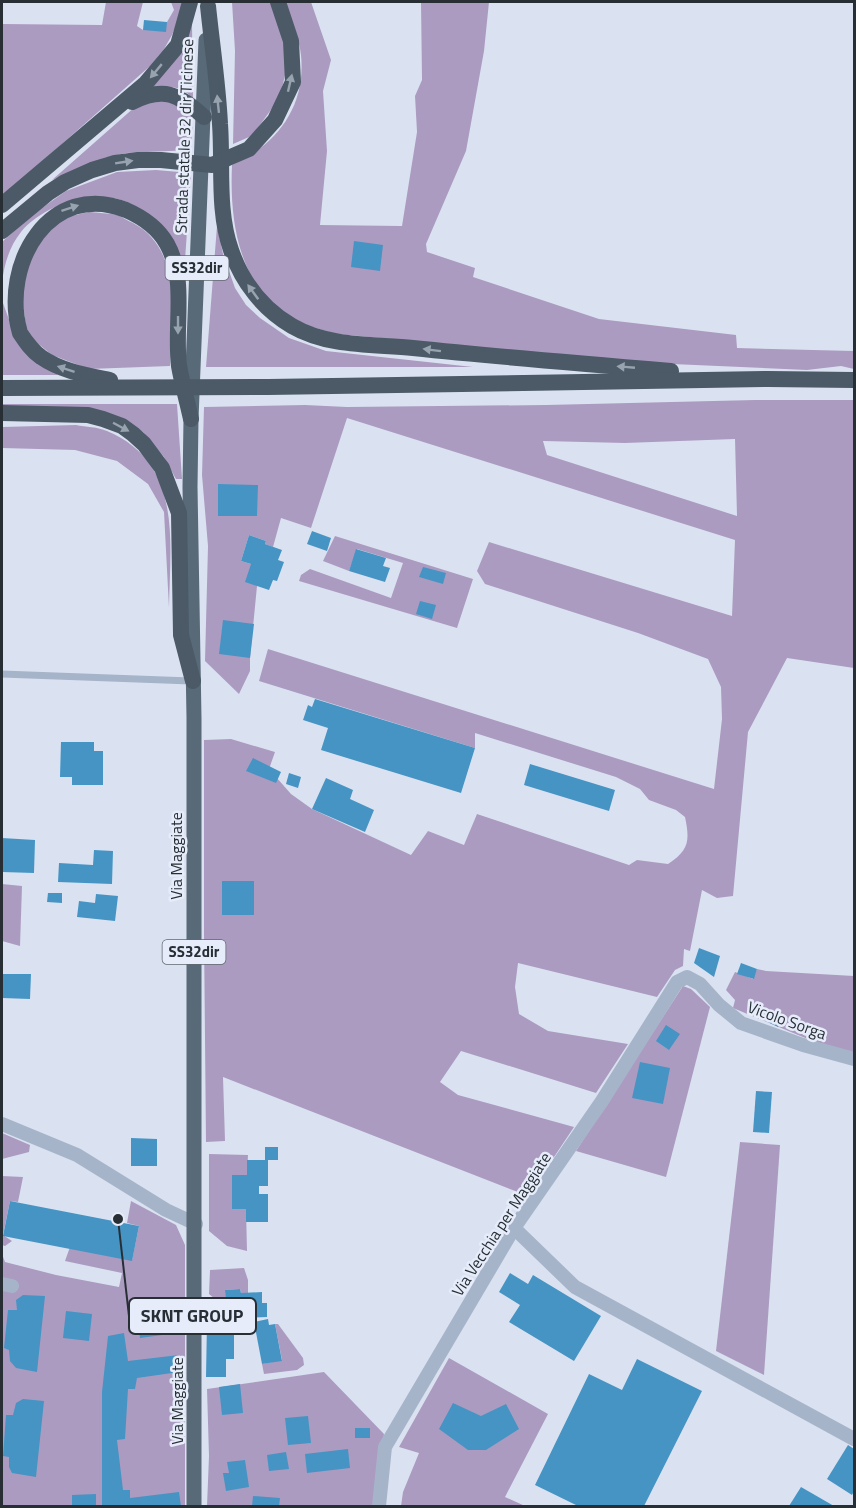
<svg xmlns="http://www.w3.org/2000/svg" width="856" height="1508" font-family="'Titillium Web',sans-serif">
  <rect width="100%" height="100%" fill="#dae2f1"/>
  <g fill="#ac9bc0" fill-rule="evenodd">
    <polygon points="106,2 143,2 137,26 143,30 167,22 174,10 171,2 182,2 181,14 172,35 164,49 150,66 2,197 2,24 102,25"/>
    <polygon points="232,2 271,2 284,36 287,66 283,84 278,100 257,129 249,137 233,144 235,51"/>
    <path d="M 284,2 L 311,2 L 331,60 L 323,91 L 327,151 L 320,225 L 402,226 L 417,132 L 415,96 L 422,80 L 421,2 L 489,2 L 484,51 L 466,151 L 426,244 L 427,252 L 475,268 L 473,277 L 599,319 L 736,335 L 737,348 L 854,351 L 854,369 L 841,366 L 807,370 L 649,363 L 337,334 C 314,328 293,322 273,307 C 269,304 265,298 262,293 C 235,257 230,209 232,165 C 278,144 306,106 301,55 C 299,36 291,19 284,2 Z"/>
    <path d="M 192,24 L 193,99 C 182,84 164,86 148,88 Z"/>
    <polygon points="171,101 193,116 191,150 126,153 104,158 52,180 136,106 145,102"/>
    <path d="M 156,170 L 191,173 L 184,275 C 172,259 161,243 150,226 C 146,221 142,212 137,208 C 104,183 44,204 21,232 C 9,247 4,265 2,283 L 2,242 L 32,215 L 66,191 L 117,172 Z"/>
    <path d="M 89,212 C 98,213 108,213 117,215 C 122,217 128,221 133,223 C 184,250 171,319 170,366 L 89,369 L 52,355 L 36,342 L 26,328 L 19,266 L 62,218 Z"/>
    <polygon points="217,226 223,254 235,288 246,305 260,318 289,338 326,351 473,367 206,367"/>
    <polygon points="2,291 3,303 17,342 58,375 2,375"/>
    <path d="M 755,400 L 854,400 L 854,668 L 787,658 L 748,732 L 733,896 L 717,898 L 702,890 L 690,951 L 684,949 L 683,966 L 675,970 L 657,997 L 518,963 L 515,987 L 519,1014 L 548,1031 L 628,1044 L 596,1093 L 461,1051 L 440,1082 L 458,1095 L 574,1127 L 528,1196 L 223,1077 L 225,1141 L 206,1142 L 204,934 L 204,740 L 231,739 L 275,752 L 269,769 L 291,794 L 312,809 L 411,855 L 428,831 L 464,845 L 477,814 L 629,865 L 637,860 L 668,864 C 689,850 690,841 685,817 L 676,810 L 649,800 L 640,789 L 616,777 L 475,733 L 475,748 L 259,681 L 268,649 L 714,789 L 722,719 L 721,687 L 708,659 L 638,633 L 485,584 L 477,571 L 489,542 L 732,616 L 735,540 L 347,418 L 311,528 L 281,518 L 273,547 L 265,544 L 266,541 L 249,535 L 241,561 L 251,564 L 257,586 L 250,658 L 250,671 L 239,694 L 205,661 L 208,546 L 202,475 L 204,407 L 305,405 L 347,407 L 546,405 ZM 735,439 L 737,516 L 547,455 L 543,441 L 625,443 Z"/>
    <polygon points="2,404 177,404 182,479 176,479 164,457 143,432 121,420 2,410"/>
    <path d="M 76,425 C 86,427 98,427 107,431 C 183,463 170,541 169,608 L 164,512 L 148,484 L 117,461 L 75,450 L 2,448 L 2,427 Z"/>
    <polygon points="335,536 473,579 457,628 299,581 301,575 310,569 391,598 403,563 357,549 349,571 323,561"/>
    <polygon points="2,884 22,886 20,946 2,941"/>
    <polygon points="757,969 766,971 854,976 854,1053 815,1042 733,1008 735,1000 726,990 735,972 753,979"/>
    <polygon points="683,986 691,989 710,1007 666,1177 576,1151"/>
    <polygon points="2,1133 30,1145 29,1152 2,1159"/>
    <polygon points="740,1142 780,1145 764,1375 716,1351"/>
    <polygon points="209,1154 248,1155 247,1175 232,1176 232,1209 246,1209 247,1251 227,1246 209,1231"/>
    <polygon points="2,1176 23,1177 18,1202 10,1201 3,1235 12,1241 5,1246 2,1245"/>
    <polygon points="131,1201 176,1225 185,1245 185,1506 2,1506 2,1254 5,1262 56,1275 119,1287 122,1273 65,1261 70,1247 132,1260 139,1226 127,1223"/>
    <polygon points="244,1268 248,1280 248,1293 241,1293 240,1289 225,1290 226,1308 209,1294 210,1270"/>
    <polygon points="275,1324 278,1324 303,1358 304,1365 297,1370 264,1374 262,1364 282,1360"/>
    <polygon points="449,1358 548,1414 505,1497 525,1506 401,1506 403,1492 419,1453 399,1447"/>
    <polygon points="324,1372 384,1434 374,1506 207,1506 209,1456 207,1389"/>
  </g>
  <g fill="#4694c4">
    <polygon points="144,20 167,22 166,32 143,30"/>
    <polygon points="354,241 383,245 380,271 351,267"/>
    <polygon points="218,484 258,485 257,516 218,516"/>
    <polygon points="312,531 331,538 327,551 307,544"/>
    <polygon points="249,535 266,541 265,544 282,550 278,560 284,562 277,581 273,580 269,590 245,582 251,564 241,561"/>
    <polygon points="356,549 386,558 383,566 390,568 385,582 349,571"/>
    <polygon points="423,567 446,573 443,584 419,577"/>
    <polygon points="420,601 436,605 432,619 416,614"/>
    <polygon points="223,620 254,624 250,658 219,654"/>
    <polygon points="315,699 475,748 461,793 321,750 328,728 303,720 308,705 312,707"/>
    <polygon points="61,742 94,742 94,751 103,751 103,785 72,785 72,777 60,777"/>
    <polygon points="253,758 281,772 276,783 246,771"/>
    <polygon points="530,764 615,790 609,811 524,785"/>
    <polygon points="289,773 301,777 298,788 286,784"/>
    <polygon points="326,778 353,790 350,799 374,810 365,832 312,809"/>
    <polygon points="2,838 35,840 34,873 2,872"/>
    <polygon points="94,850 113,851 112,884 58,882 59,863 93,865"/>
    <rect x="222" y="881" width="32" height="34"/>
    <polygon points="48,893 62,893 62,903 47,902"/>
    <polygon points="96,894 118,896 115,921 77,917 79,901 95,903"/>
    <polygon points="699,948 720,956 714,977 694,963"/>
    <polygon points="741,963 757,969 754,979 737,974"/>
    <polygon points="2,974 31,974 30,999 2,998"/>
    <polygon points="769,1009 783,1016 778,1027 764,1020"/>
    <polygon points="666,1025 680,1034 669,1050 656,1041"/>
    <polygon points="640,1062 670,1068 663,1104 632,1098"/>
    <polygon points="756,1091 772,1092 769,1133 753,1132"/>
    <polygon points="131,1138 157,1139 157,1166 131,1166"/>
    <polygon points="265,1147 278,1147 278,1160 268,1160 268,1186 259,1186 259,1194 268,1194 268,1222 246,1222 246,1209 232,1209 232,1175 247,1175 247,1160 265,1160"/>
    <polygon points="10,1201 139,1226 132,1261 3,1236"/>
    <polygon points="510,1273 528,1284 533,1275 601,1316 574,1361 509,1322 520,1305 499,1292"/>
    <polygon points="240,1289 241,1293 262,1292 262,1303 267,1303 267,1317 240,1318 239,1307 226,1308 225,1290"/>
    <polygon points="23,1295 45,1296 37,1372 16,1368 10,1361 9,1350 4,1348 8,1310 17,1310 16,1300"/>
    <polygon points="174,1305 177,1333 140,1338 136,1309"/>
    <polygon points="66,1311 92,1314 89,1341 63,1338"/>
    <polygon points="268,1319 269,1325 275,1324 282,1361 262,1364 254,1322"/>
    <polygon points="207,1321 225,1321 225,1332 234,1332 234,1359 226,1359 226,1377 206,1377"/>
    <polygon points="124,1333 128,1361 179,1355 179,1372 137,1378 135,1389 128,1389 125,1439 117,1440 123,1490 130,1490 130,1498 179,1492 181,1506 102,1506 102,1392 108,1336"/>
    <polygon points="637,1359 702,1391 644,1506 578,1506 535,1485 589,1374 622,1390"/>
    <polygon points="240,1384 243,1413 222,1415 219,1387"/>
    <polygon points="23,1399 44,1401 36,1477 12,1473 9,1467 9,1457 3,1456 6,1415 13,1415 16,1403"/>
    <polygon points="453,1403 481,1416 506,1404 519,1429 486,1450 468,1450 439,1429"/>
    <polygon points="308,1416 311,1443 288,1445 285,1418"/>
    <rect x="355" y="1428" width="15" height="10"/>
    <polygon points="848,1445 854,1449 854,1491 852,1495 827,1479"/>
    <polygon points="348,1449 350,1468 307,1473 305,1454"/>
    <polygon points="286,1452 289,1469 269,1471 267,1455"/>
    <polygon points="245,1460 249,1487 226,1491 223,1473 229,1473 227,1462"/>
    <polygon points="801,1487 834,1506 789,1506"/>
    <polygon points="96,1494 96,1506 72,1506 72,1495"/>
    <polygon points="253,1496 280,1498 279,1506 252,1506"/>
  </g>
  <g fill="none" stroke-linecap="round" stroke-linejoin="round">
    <polyline stroke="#a6b4c9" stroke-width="7" points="2,674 191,681"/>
    <g stroke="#a6b4c9" stroke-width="14">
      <polyline points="2,1124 77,1155 166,1210 196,1224"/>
      <polyline points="514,1228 575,1287 854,1439"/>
      <polyline points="2,1284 12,1286"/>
      <polyline points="379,1506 385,1447 514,1228 602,1101 677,982 687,977 700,984 719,1005 741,1023 803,1045 854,1059"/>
    </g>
    <polyline stroke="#586977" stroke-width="15" points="194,1506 194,718 190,487 191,419 206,40"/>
    <g stroke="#4b5a66" stroke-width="16">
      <path d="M 208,6 C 212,45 218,84 220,124 C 223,165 217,211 231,250 C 242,282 263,309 292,326 C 328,347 373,344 413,348 C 499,357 585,364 671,371"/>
      <path d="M 132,102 C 164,86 178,94 204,117"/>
      <polyline points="2,205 146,83 178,45 190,2"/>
      <polyline points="2,231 48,193 65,182 92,170 115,163 138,160 161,160 212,165 249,149 275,120 293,82 291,41 278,2"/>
      <path d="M 110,380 C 86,375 61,371 41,357 C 32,351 26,342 20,333 C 0,263 51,180 126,210 C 142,217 158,228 167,244 C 187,280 174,326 179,366 C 182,383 187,401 191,419"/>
      <polyline points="2,388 268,387 768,379 854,380"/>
      <polyline points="2,413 88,415 103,419 122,426 133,434 144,444 162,468 179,513 181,635 193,681"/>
    </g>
  </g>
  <defs><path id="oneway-solid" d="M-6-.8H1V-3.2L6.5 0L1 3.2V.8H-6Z" transform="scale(1.5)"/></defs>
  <g fill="#98a3b0">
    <use href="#oneway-solid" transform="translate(156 71) rotate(130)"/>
    <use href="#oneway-solid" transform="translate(290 83) rotate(-77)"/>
    <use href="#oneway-solid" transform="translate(218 104) rotate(-96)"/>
    <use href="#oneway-solid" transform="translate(124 162) rotate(-9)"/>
    <use href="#oneway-solid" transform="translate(70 208) rotate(-18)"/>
    <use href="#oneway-solid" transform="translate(253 292) rotate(-126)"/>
    <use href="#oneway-solid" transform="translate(178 325) rotate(90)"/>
    <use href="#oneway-solid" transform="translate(432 350) rotate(-173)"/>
    <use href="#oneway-solid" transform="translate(626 367) rotate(-175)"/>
    <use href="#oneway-solid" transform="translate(66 369) rotate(-162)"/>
    <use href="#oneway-solid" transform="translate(121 427) rotate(28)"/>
  </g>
  <g text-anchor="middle" stroke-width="5" stroke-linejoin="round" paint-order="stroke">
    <g fill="#e6ecf9" stroke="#606870" stroke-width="1.5">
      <rect x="165.5" y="256" width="63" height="24" rx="4.5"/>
      <rect x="162.5" y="940" width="63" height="24" rx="4.5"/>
    </g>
    <g font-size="15" font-weight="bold" fill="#272f35">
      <text x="197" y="273">SS32dir</text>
      <text x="194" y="957">SS32dir</text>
    </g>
    <g font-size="16" fill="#272f35" stroke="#e6ecf9">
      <text transform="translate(184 136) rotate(-88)" y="6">Strada statale 32 dir Ticinese</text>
      <text transform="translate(176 856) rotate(-90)" y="6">Via Maggiate</text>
      <text transform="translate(787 1020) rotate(20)" y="6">Vicolo Sorga</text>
      <text transform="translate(501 1224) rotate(-57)" y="6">Via Vecchia per Maggiate</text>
      <text transform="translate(177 1401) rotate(-90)" y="6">Via Maggiate</text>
    </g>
  </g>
  <path fill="none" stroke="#272f35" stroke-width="2" d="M118 1219L129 1316"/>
  <circle fill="#272f35" stroke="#e6ecf9" stroke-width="2" cx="118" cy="1219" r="6"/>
  <rect fill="#e6ecf9" stroke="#272f35" stroke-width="2" x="129" y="1298" width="127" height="36" rx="6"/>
  <g font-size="18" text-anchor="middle" font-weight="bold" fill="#272f35">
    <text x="192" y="1322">SKNT GROUP</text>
  </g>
  <rect width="856" height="1508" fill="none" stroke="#272f35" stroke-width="6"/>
</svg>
